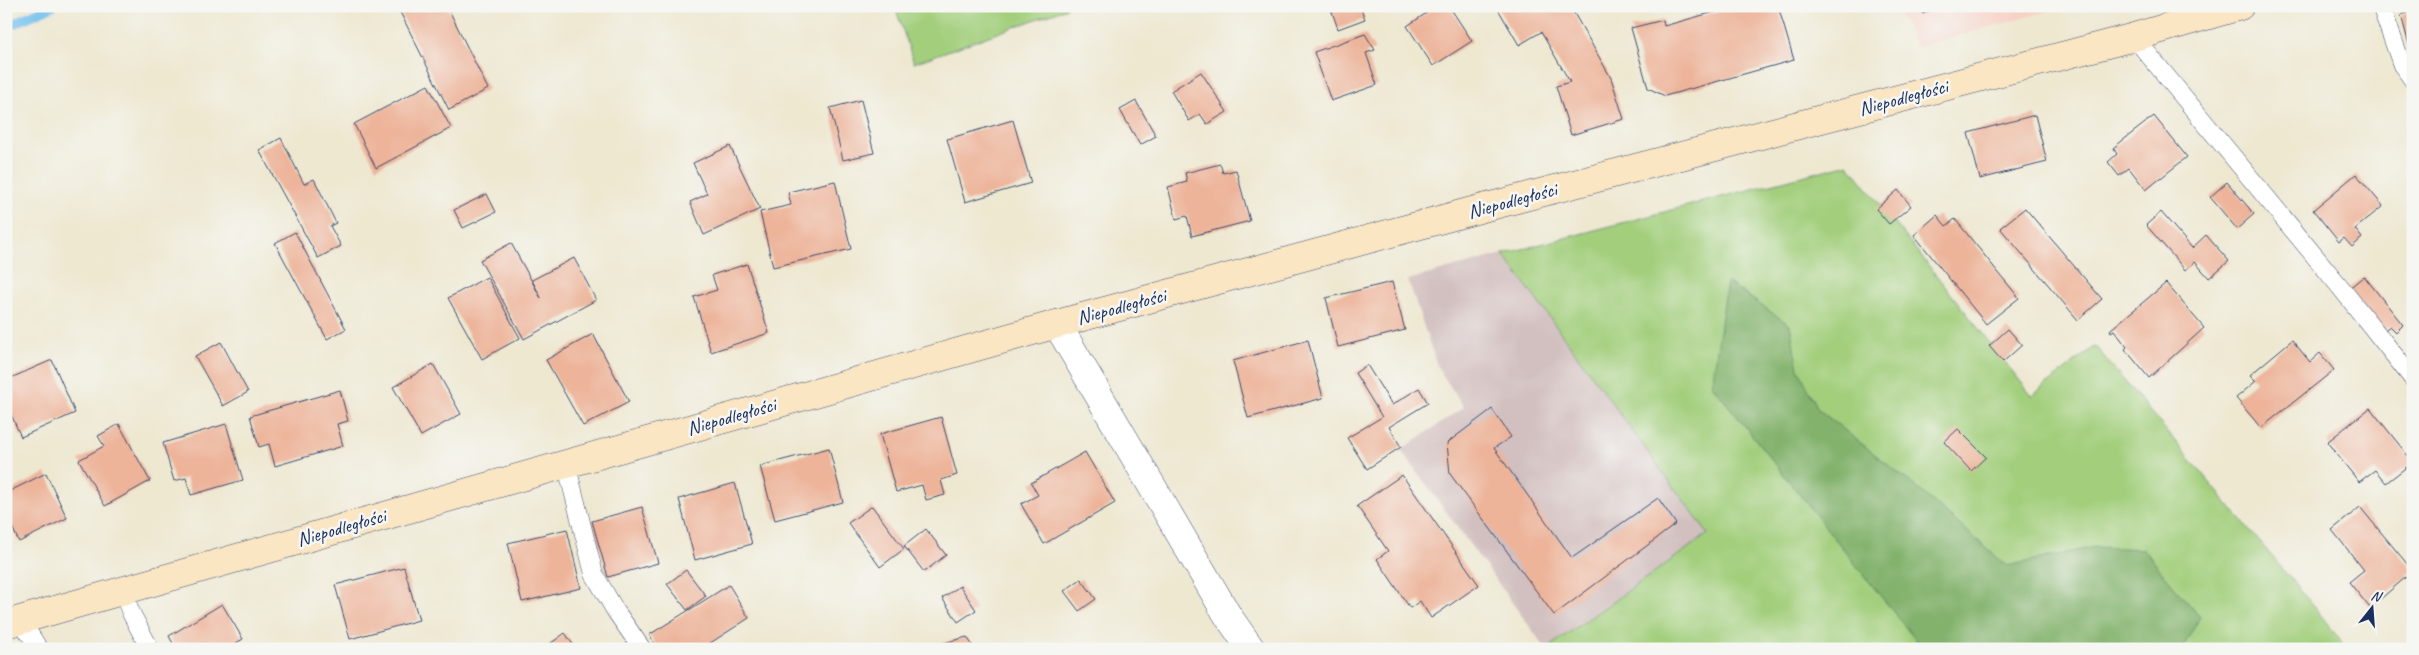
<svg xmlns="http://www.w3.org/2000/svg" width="2419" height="655" font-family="Caveat,sans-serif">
  <rect width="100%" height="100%" fill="#f6f6f2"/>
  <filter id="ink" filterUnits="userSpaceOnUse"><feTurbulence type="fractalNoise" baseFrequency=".02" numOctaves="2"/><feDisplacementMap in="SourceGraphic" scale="10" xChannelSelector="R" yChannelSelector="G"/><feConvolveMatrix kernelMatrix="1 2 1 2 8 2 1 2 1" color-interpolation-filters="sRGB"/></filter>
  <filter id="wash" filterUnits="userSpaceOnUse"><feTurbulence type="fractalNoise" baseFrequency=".0096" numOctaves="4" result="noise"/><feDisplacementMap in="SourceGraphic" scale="20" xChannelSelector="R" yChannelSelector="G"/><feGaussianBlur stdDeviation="1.12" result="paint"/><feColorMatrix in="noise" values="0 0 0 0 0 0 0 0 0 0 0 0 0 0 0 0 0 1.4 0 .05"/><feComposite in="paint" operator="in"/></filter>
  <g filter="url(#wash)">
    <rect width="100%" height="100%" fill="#eee8d1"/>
    <polygon fill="#f7d1c6" points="1895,6 2066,6 1917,47"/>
    <polygon fill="#d2bfbf" points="1503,254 1708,534 1546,649 1401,450 1464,407 1438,368 1408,280"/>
    <g fill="#a3cf7d" stroke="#5f7f6e">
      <polygon points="897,6 1066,6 1067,8 914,63 896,10"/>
      <polygon points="1848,164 2032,396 2095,346 2316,609 2347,649 1546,649 1708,534 1503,254"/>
    </g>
    <polygon fill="#82b26c" stroke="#4e7065" points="1727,282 1790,325 1798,368 1818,409 1916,487 2007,566 2095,547 2143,549 2200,617 2182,649 1923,649 1712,385"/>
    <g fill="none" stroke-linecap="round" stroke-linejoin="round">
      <polyline stroke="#74c1ee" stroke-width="10" points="6,27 52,6"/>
    </g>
    <g id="blocks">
      <g fill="#edb49a">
        <polygon points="397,6 447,6 488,89 449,110"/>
        <polygon points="1330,6 1360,6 1365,19 1338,29"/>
        <polygon points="1437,6 1449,6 1472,41 1433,66 1407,26"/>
        <polygon points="1502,6 1570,6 1611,78 1624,119 1571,135 1556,86 1570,82 1541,32 1519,45 1498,9"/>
        <polygon points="1726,6 1778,6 1794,60 1665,96 1648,88 1631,28 1663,20 1664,26 1725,9"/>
        <polygon points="1919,6 1938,6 1923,14"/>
        <polygon points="2413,11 2413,56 2412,56 2401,15"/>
        <polygon points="1365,34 1375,50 1366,53 1377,85 1331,101 1314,52"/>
        <polygon points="1201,72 1227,112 1207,124 1200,114 1189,121 1171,91"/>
        <polygon points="428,85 451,128 376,168 354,124"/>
        <polygon points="861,100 874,153 843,160 830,108"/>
        <polygon points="1136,101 1156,136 1140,145 1120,110"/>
        <polygon points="2035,115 2047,162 1980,179 1968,133"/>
        <polygon points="2154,116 2187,157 2146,190 2129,168 2119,176 2108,162 2117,154 2113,148"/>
        <polygon points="1013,120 1031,183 965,202 947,139"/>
        <polygon points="281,138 304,184 314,179 336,223 330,226 341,246 318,258 259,150"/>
        <polygon points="730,146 760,209 704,235 690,202 707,194 693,163"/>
        <polygon points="1220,164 1223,173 1236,170 1250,221 1192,236 1187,216 1176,219 1168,187 1187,182 1185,173"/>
        <polygon points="2356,174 2383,206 2355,229 2362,238 2352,247 2344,238 2339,242 2313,210"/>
        <polygon points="835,181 851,249 773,267 760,212 791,205 788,192"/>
        <polygon points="2227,182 2254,214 2237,229 2210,197"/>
        <polygon points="1898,190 1911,206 1889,224 1876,209"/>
        <polygon points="487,194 496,212 463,228 454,210"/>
        <polygon points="2025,208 2102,299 2078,320 2000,228"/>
        <polygon points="2161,212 2192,248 2206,235 2229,261 2209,278 2195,262 2185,270 2146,225"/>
        <polygon points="1937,215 1946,226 1955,219 2019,298 1986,324 1914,235"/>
        <polygon points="295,232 346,329 327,339 275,243"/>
        <polygon points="511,243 541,298 532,280 574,258 596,300 524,339 480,260"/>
        <polygon points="747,264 769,333 711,352 694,297 717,290 712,275"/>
        <polygon points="2364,276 2403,325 2396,332 2390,326 2382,332 2347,290"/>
        <polygon points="487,277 520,338 482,359 448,298"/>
        <polygon points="1392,282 1405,330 1338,347 1326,298"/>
        <polygon points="2166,283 2204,328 2149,378 2125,349 2127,347 2114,330 2111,332 2110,330"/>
        <polygon points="2008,329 2022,345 2003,362 1989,346"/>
        <polygon points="593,334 629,402 583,426 546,360"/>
        <polygon points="1308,340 1323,398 1248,418 1233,361"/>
        <polygon points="2292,340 2310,362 2320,353 2334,370 2261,428 2236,398 2256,381 2250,375"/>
        <polygon points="221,342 248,392 223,406 195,356"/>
        <polygon points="52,360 75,413 21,437 6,403 6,380"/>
        <polygon points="433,364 461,414 421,436 393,387"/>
        <polygon points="1367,365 1392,405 1419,388 1428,403 1389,427 1401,447 1367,469 1347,438 1382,417 1355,373"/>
        <polygon points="340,390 348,421 337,424 343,446 275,466 269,444 259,447 250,416"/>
        <polygon points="2370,408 2413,462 2386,483 2375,470 2359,482 2327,442"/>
        <polygon points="1492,409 1511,437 1494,448 1572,558 1658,498 1676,524 1554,615 1450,474 1447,443"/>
        <polygon points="941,417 957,475 941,480 945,495 926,500 922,485 896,492 880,434"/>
        <polygon points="119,424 150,481 105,506 79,460 104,446 98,436"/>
        <polygon points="226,424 243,480 191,495 186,478 174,481 163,443"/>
        <polygon points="1958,429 1986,457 1971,471 1944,442"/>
        <polygon points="829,448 843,502 775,520 760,466"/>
        <polygon points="1085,452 1115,503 1044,544 1021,504 1038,495 1031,483"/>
        <polygon points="46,473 67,518 19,542 12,527 6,530 6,493"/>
        <polygon points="1402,475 1479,585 1431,618 1420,601 1410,608 1377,559 1388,551 1357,506"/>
        <polygon points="735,483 752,544 695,560 679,499"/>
        <polygon points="872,506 904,549 880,567 848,523"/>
        <polygon points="642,507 658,563 608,577 592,521"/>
        <polygon points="2360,507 2413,571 2370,608 2349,582 2364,570 2332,530"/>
        <polygon points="567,529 581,588 522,602 508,543"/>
        <polygon points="926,529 946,555 924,572 904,546"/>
        <polygon points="404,567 419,620 350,639 335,585"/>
        <polygon points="686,570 706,596 687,610 667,584"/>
        <polygon points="1081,579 1096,599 1079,611 1064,591"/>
        <polygon points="729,585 749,618 701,649 658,649 649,635"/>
        <polygon points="960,586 976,610 958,622 942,598"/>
        <polygon points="222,604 243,639 226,649 176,649 169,636"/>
        <polygon points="565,633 576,649 543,649"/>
        <polygon points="967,637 975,649 924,649 924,648"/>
      </g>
    </g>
  </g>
  <g filter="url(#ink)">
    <use href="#blocks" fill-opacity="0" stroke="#3b4b6f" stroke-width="1"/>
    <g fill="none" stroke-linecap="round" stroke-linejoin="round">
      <g stroke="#3b4b6f" stroke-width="19">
        <g id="service">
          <polyline points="2381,6 2402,65 2413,80"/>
          <polyline points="2134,37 2341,288 2413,379"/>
          <polyline points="566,463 594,574 615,610 642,649"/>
          <polyline points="122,589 131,613 150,649"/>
          <polyline points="20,619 39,649"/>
        </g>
      </g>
      <g stroke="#3b4b6f" stroke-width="29">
        <polyline id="minor" points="1057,324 1228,616 1251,649"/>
      </g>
      <g stroke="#3b4b6f" stroke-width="29">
        <polyline id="secondary" points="6,624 1057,324 1483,208 2134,37 2240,6"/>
      </g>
      <use href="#service" stroke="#fff" stroke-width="18"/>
      <use href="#minor" stroke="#fff" stroke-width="28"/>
      <use href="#secondary" stroke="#fbe6c4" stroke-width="28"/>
    </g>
  </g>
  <g text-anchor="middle" stroke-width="5" stroke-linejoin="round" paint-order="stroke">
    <g font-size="20" fill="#1b2f5e" stroke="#f6f6f2">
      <text transform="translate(1903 97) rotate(-15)" y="7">Niepodległości</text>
      <text transform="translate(1512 200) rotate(-15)" y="7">Niepodległości</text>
      <text transform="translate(1121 306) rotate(-15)" y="7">Niepodległości</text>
      <text transform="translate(731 416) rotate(-16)" y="7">Niepodległości</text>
      <text transform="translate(341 527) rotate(-16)" y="7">Niepodległości</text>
    </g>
  </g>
  <rect width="2419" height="655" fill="none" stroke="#f6f6f2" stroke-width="25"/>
  <g transform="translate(2372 608) rotate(17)" stroke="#f6f6f2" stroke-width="4" paint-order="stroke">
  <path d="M0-4L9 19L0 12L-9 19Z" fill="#1b2f5e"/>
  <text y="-8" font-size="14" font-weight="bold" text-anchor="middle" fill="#1b2f5e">N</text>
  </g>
</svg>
